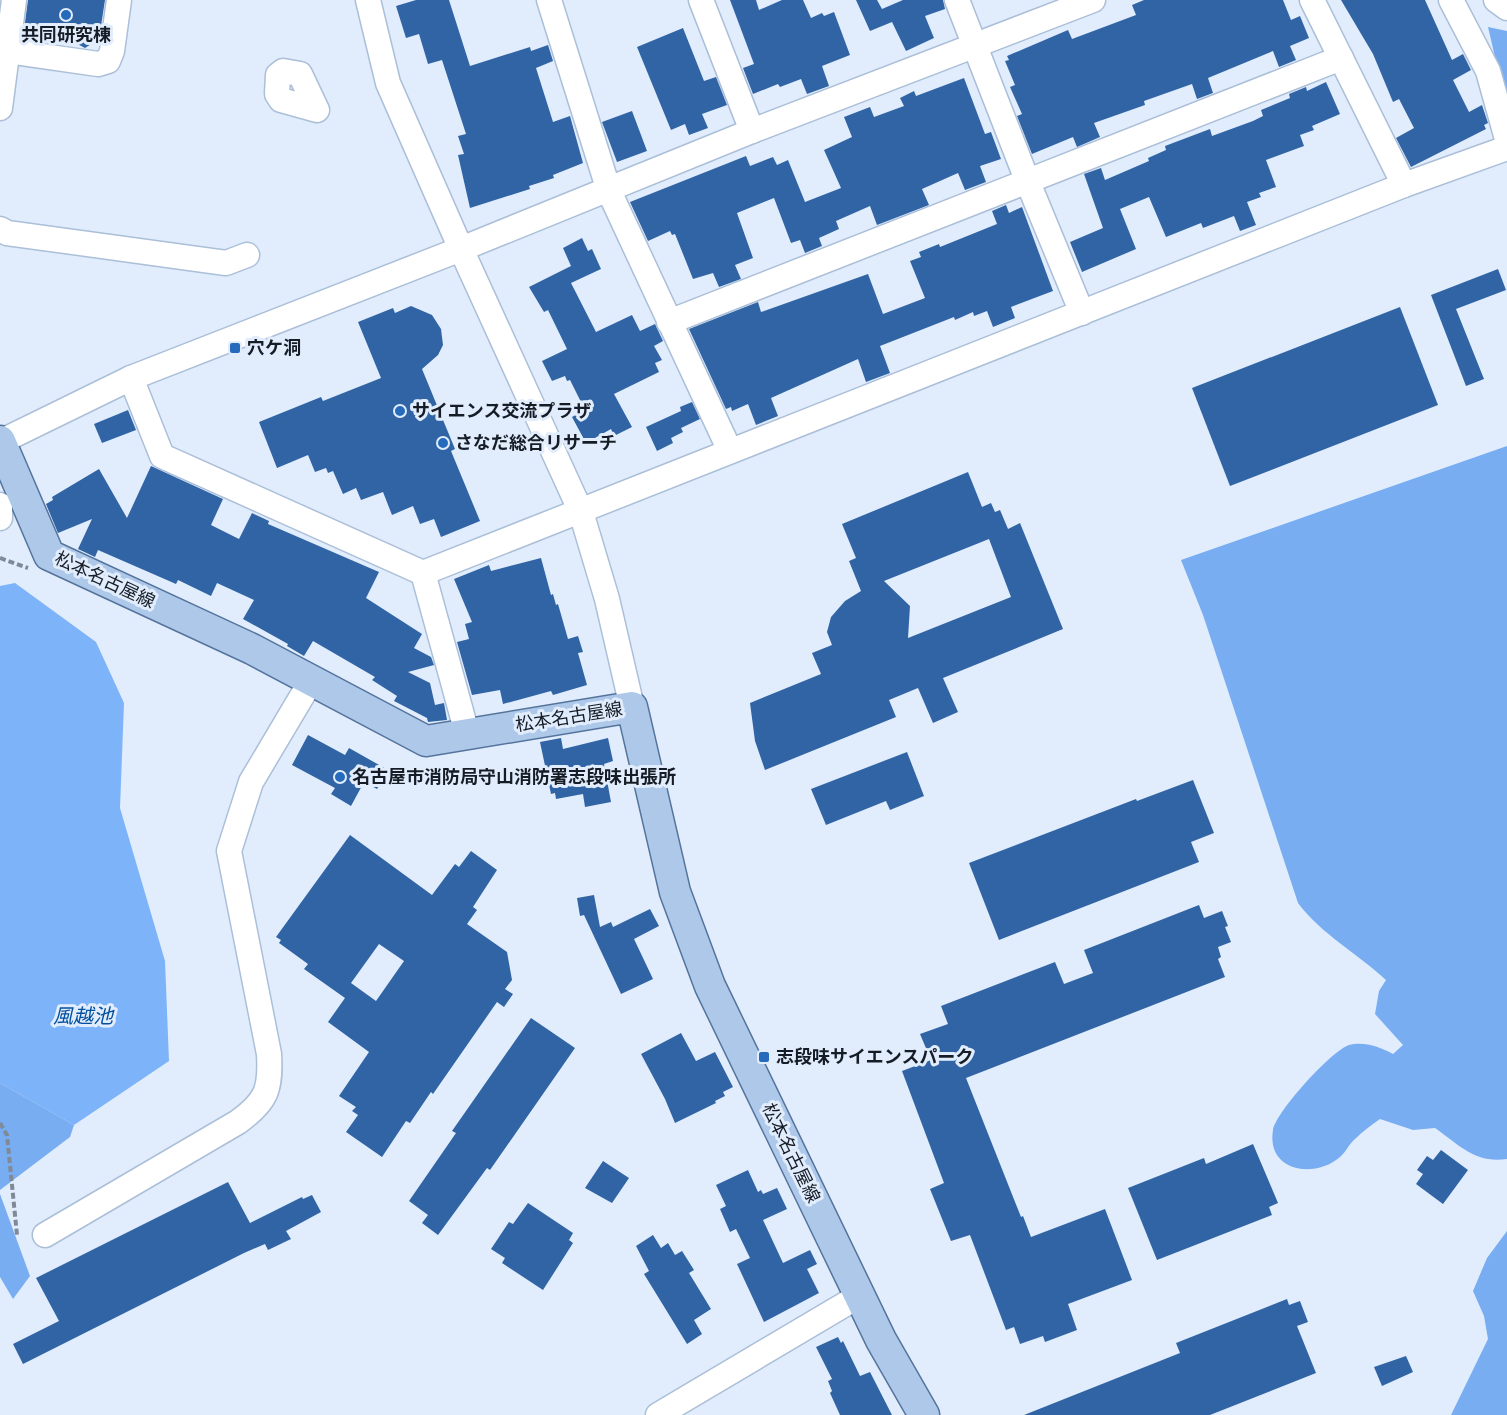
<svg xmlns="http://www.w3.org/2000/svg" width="1507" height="1415" font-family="'Asap Condensed','Noto Sans JP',sans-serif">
  <rect width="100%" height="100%" fill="#e1edfd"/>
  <g fill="#78adf2">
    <polygon points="1488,27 1507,31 1507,108"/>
    <path d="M 1507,446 L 1507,1159 C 1476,1164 1459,1145 1435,1128 L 1413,1130 L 1380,1119 C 1371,1125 1362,1132 1355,1139 C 1349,1144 1346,1152 1340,1157 C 1315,1179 1266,1172 1273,1130 C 1276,1112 1331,1051 1349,1045 C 1363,1041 1381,1047 1393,1054 L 1403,1045 L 1375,1014 L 1379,991 L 1386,980 C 1357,953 1321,934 1298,903 L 1203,615 L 1181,560 Z"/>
    <polygon points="0,1083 74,1125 70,1137 0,1190"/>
    <polygon points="0,1194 30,1276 13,1299 0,1277"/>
    <polygon points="1507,1231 1507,1415 1451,1415 1488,1339 1484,1316 1473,1291 1487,1258"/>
  </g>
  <polygon fill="#7db3f9" points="15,583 96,642 124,703 120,808 165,961 169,1061 74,1125 0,1083 0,586"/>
  <g fill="#3164a4" fill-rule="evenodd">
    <polygon points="28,0 105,0 99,39 85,48 72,41 73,36 24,30"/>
    <polygon points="416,0 449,0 470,66 530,47 531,51 548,45 553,61 536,68 553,122 570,116 583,163 553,175 554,178 529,186 530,189 470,208 458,155 464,154 458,136 466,134 442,60 428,64 419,34 406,38 396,6"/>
    <polygon points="730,0 756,0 759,10 782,0 803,0 811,18 822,13 824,16 834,12 850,55 822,66 829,86 807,94 801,79 780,87 778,84 753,94 743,68 754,64"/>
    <polygon points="856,0 877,0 882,9 903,0 943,0 945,9 925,16 934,38 906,51 892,22 870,31"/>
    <polygon points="1144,0 1283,0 1291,20 1300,16 1309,38 1290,46 1296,60 1279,67 1273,51 1208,78 1213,93 1197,99 1192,84 1144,101 1145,105 1094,123 1100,137 1077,147 1073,137 1032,154 1017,116 1022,114 1010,87 1015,85 1005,61 1009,60 1007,56 1068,30 1072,39 1136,15 1132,5"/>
    <polygon points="1341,0 1425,0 1452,60 1463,54 1471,70 1453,80 1469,112 1482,105 1488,123 1484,125 1486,129 1411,167 1396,138 1414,128 1399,99 1393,102 1373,54"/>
    <polygon points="683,28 704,81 716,77 727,105 702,114 708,128 689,135 685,124 671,130 637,47"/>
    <polygon points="964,78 985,134 991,132 1001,159 980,166 986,182 965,190 958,173 922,189 929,205 877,225 870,206 836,221 839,229 819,238 822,246 805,253 800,240 791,243 774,198 737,213 753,258 735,265 741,279 719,287 713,273 693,279 675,234 672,235 670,231 648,241 630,202 746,156 750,166 773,157 777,165 788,160 805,202 841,188 824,150 852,137 844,117 870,107 874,117 904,106 900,98 914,91 916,96"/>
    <polygon points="1326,82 1340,114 1312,126 1314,130 1300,135 1304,146 1266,160 1276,187 1259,193 1261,197 1247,202 1256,225 1240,231 1234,216 1203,228 1201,223 1166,237 1149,197 1120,209 1136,249 1082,272 1070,242 1103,228 1084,174 1101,168 1105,180 1149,161 1148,158 1166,150 1165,146 1210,129 1212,136 1253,121 1263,116 1261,110 1290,98 1289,94 1306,87 1307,91"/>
    <polygon points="632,111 647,151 617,162 602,122"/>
    <polygon points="1006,205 1009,213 1022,207 1053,291 1011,307 1015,318 993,327 987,311 974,316 973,312 955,320 954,317 880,346 890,373 866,382 858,359 771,398 778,416 756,425 748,404 732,411 731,407 726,409 689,329 758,302 761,312 868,274 883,314 925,298 910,261 921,257 919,252 939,244 940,247 997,224 992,211"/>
    <polygon points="582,238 588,251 592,249 601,269 571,283 596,332 632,315 640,331 655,324 663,341 654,346 662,360 655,363 659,372 614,394 632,427 614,436 611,429 586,443 572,417 585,410 570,380 567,381 565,376 552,381 542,361 567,349 548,310 544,312 529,287 571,266 563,248"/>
    <polygon points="1498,269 1506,290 1456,309 1484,379 1466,386 1431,295"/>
    <polygon points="411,306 432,315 441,329 443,345 438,355 422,369 455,449 451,451 480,521 441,537 434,519 420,524 413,506 392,515 383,492 361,500 356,488 343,494 333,471 328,473 326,468 315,472 308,455 277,468 259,422 321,397 323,401 381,378 358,322 393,308 395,313"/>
    <polygon points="1400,307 1438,405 1230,486 1192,388"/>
    <polygon points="692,402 700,419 681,428 683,432 671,438 673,443 657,451 646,427 681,411 680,407"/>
    <polygon points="128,410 136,430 102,443 94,424"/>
    <polygon points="151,466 223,499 211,525 239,539 252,513 269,521 268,524 379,572 366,598 422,634 414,648 431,657 434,665 408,672 430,683 435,705 444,703 447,720 428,722 427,718 394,701 397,696 372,680 375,677 313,641 304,656 287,646 288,644 243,619 254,600 217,583 211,596 178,580 176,584 98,550 95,557 78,549 92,519 58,533 46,504 53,500 52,497 99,469 127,518"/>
    <path d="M 968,472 L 982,507 L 991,503 L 995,512 L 1000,510 L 1008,529 L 1020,523 L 1063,629 L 943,678 L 958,712 L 933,723 L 918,688 L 889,700 L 896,717 L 765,770 L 755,741 L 750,703 L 821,674 L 812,653 L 832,645 L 827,632 L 831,617 L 845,601 L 861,591 L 849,561 L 856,558 L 842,524 ZM 989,539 L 1011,597 L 908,638 L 910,606 L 884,581 Z"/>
    <polygon points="541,558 551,595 553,594 556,605 558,604 568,639 578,636 583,652 578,653 587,685 553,695 551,691 503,704 500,690 472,695 457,642 469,639 465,624 472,622 454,579 489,565 491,571"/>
    <polygon points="308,735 345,755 349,748 388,770 377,789 364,782 351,806 331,794 335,788 292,765"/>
    <polygon points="561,738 563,749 608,738 613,761 604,764 611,802 585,807 583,794 556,799 555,793 551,794 540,742"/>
    <polygon points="907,752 924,796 890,810 886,801 826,825 811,789"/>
    <polygon points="1193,780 1214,833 1191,842 1199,862 999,940 969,863 1136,799 1137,801"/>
    <path d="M 350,835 L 432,895 L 455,864 L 459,867 L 471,851 L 497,870 L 473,907 L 477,910 L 467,924 L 507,952 L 512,980 L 505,989 L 513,994 L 504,1007 L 497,1002 L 433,1094 L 431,1092 L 410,1123 L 406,1121 L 382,1157 L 346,1132 L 358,1115 L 352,1111 L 356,1107 L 339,1096 L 369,1052 L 328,1022 L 345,998 L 304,969 L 308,964 L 279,943 L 281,940 L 276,937 ZM 379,944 L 404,961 L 376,1001 L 351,983 Z"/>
    <polygon points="594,895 600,927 611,922 613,927 650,909 659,926 634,939 653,979 621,994 584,915 580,916 577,898"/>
    <polygon points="1199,905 1204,918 1222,911 1228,926 1225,927 1231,942 1218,947 1221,957 1218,959 1225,977 966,1078 1021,1217 1023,1216 1031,1237 1105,1209 1132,1280 1068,1304 1077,1330 1045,1342 1043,1336 1020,1344 1014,1327 1006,1330 970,1235 951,1241 930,1189 944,1183 902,1071 931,1060 920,1034 948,1024 941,1006 1055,962 1064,984 1093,973 1084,950"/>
    <polygon points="531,1018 575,1048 490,1170 487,1168 438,1235 422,1223 428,1215 409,1201 456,1133 452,1131"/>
    <polygon points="681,1033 696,1061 715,1052 733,1087 723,1092 725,1096 715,1101 716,1103 675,1123 665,1099 641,1054"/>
    <polygon points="1253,1144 1278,1203 1269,1207 1272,1215 1157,1260 1128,1188 1204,1158 1206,1164"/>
    <polygon points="1441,1150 1468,1170 1443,1204 1416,1184 1423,1174 1417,1170 1427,1156 1433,1160"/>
    <polygon points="603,1161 629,1178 612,1203 585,1188"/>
    <polygon points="748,1170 758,1192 761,1190 763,1194 777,1188 787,1209 763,1220 783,1263 810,1250 817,1264 807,1269 819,1293 764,1322 737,1264 750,1258 736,1229 730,1232 720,1209 726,1206 716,1185"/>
    <polygon points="228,1182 250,1223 302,1197 303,1199 312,1195 321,1212 286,1231 291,1239 268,1250 265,1244 244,1253 23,1364 13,1344 59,1321 36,1278"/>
    <polygon points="528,1203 573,1233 569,1240 573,1243 543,1290 502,1263 505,1258 491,1249 509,1222 513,1224"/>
    <polygon points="653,1235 661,1248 668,1243 675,1255 682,1251 694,1270 689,1273 711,1309 694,1320 702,1334 687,1344 644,1274 649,1271 636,1246"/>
    <polygon points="1287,1299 1289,1305 1300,1301 1308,1322 1297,1326 1316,1373 1210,1415 1024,1415 1180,1353 1176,1343"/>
    <polygon points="838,1337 841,1343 843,1341 860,1376 870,1372 892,1415 840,1415 830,1393 832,1391 828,1381 832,1379 816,1347"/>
    <polygon points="1406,1356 1413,1372 1382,1386 1374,1367"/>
  </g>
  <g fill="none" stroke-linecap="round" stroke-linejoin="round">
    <g stroke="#abbfd8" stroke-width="27">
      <g id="minor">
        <polyline points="368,0 388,83 461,249 752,131 1093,0"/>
        <polyline points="549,0 609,191 730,451"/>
        <polyline points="701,0 752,131"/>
        <polyline points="957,0 1027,180 1082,313"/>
        <polyline points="1312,0 1404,185"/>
        <polyline points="1451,0 1488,71 1507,139"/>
        <polyline points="1496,0 1507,8"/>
        <polyline points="0,50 98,64 108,61 112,51 119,0"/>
        <polygon points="283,71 300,74 317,110 281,100 277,94 278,75"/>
        <polyline points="0,108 14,0"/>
        <polyline points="0,229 7,233 226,263 247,255"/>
        <polyline points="669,322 1341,58"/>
        <polyline points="131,378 162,456 423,573 1404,185 1507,148"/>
        <polyline points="0,442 131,378 461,249 581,512 607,599 632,707"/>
        <polyline points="0,505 0,518"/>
        <polyline points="423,573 467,733"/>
        <path d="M 45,1235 L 238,1122 C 267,1101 271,1089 269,1054 L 229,851 L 251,782 L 311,681"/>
        <polyline points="658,1415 859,1296"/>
      </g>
    </g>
    <g stroke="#55749c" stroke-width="33">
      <polyline id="major" points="0,441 49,555 252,649 426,741 632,707 675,892 710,986 881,1340 924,1415"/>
    </g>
    <g stroke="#808996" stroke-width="4" stroke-dasharray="6 3" stroke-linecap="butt">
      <polyline points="0,558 28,568"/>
      <polyline points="0,1123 7,1135 17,1235"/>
    </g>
    <use href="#minor" stroke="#fff" stroke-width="24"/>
    <use href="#major" stroke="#aec8ea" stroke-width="30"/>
  </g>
  <g fill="#266abb" stroke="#e1edfd" stroke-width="2">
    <circle cx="66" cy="15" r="6"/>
    <rect x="229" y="342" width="12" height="12" rx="3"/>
    <circle cx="400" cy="411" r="6"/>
    <circle cx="443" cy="443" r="6"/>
    <circle cx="340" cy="777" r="6"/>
    <rect x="758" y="1051" width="12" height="12" rx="3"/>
  </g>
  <g text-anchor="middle" stroke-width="6" stroke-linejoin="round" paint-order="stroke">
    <g font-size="18" font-weight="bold" fill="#151c25" stroke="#e1edfd" text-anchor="start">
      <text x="66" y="41" text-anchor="middle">共同研究棟</text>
      <text x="247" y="354">穴ケ洞</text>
      <text x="412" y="417">サイエンス交流プラザ</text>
      <text x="455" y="449">さなだ総合リサーチ</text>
      <text x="352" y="783">名古屋市消防局守山消防署志段味出張所</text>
      <text x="776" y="1063">志段味サイエンスパーク</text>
    </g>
    <g font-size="18" fill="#151c25" stroke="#e1edfd">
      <text transform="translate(105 580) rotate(25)" y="6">松本名古屋線</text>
      <text transform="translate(569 717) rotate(-9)" y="6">松本名古屋線</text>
      <text transform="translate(791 1153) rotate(64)" y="6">松本名古屋線</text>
    </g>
    <g font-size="20" font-style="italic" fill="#00509f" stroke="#e1edfd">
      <text x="83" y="1023">風越池</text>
    </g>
  </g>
</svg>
